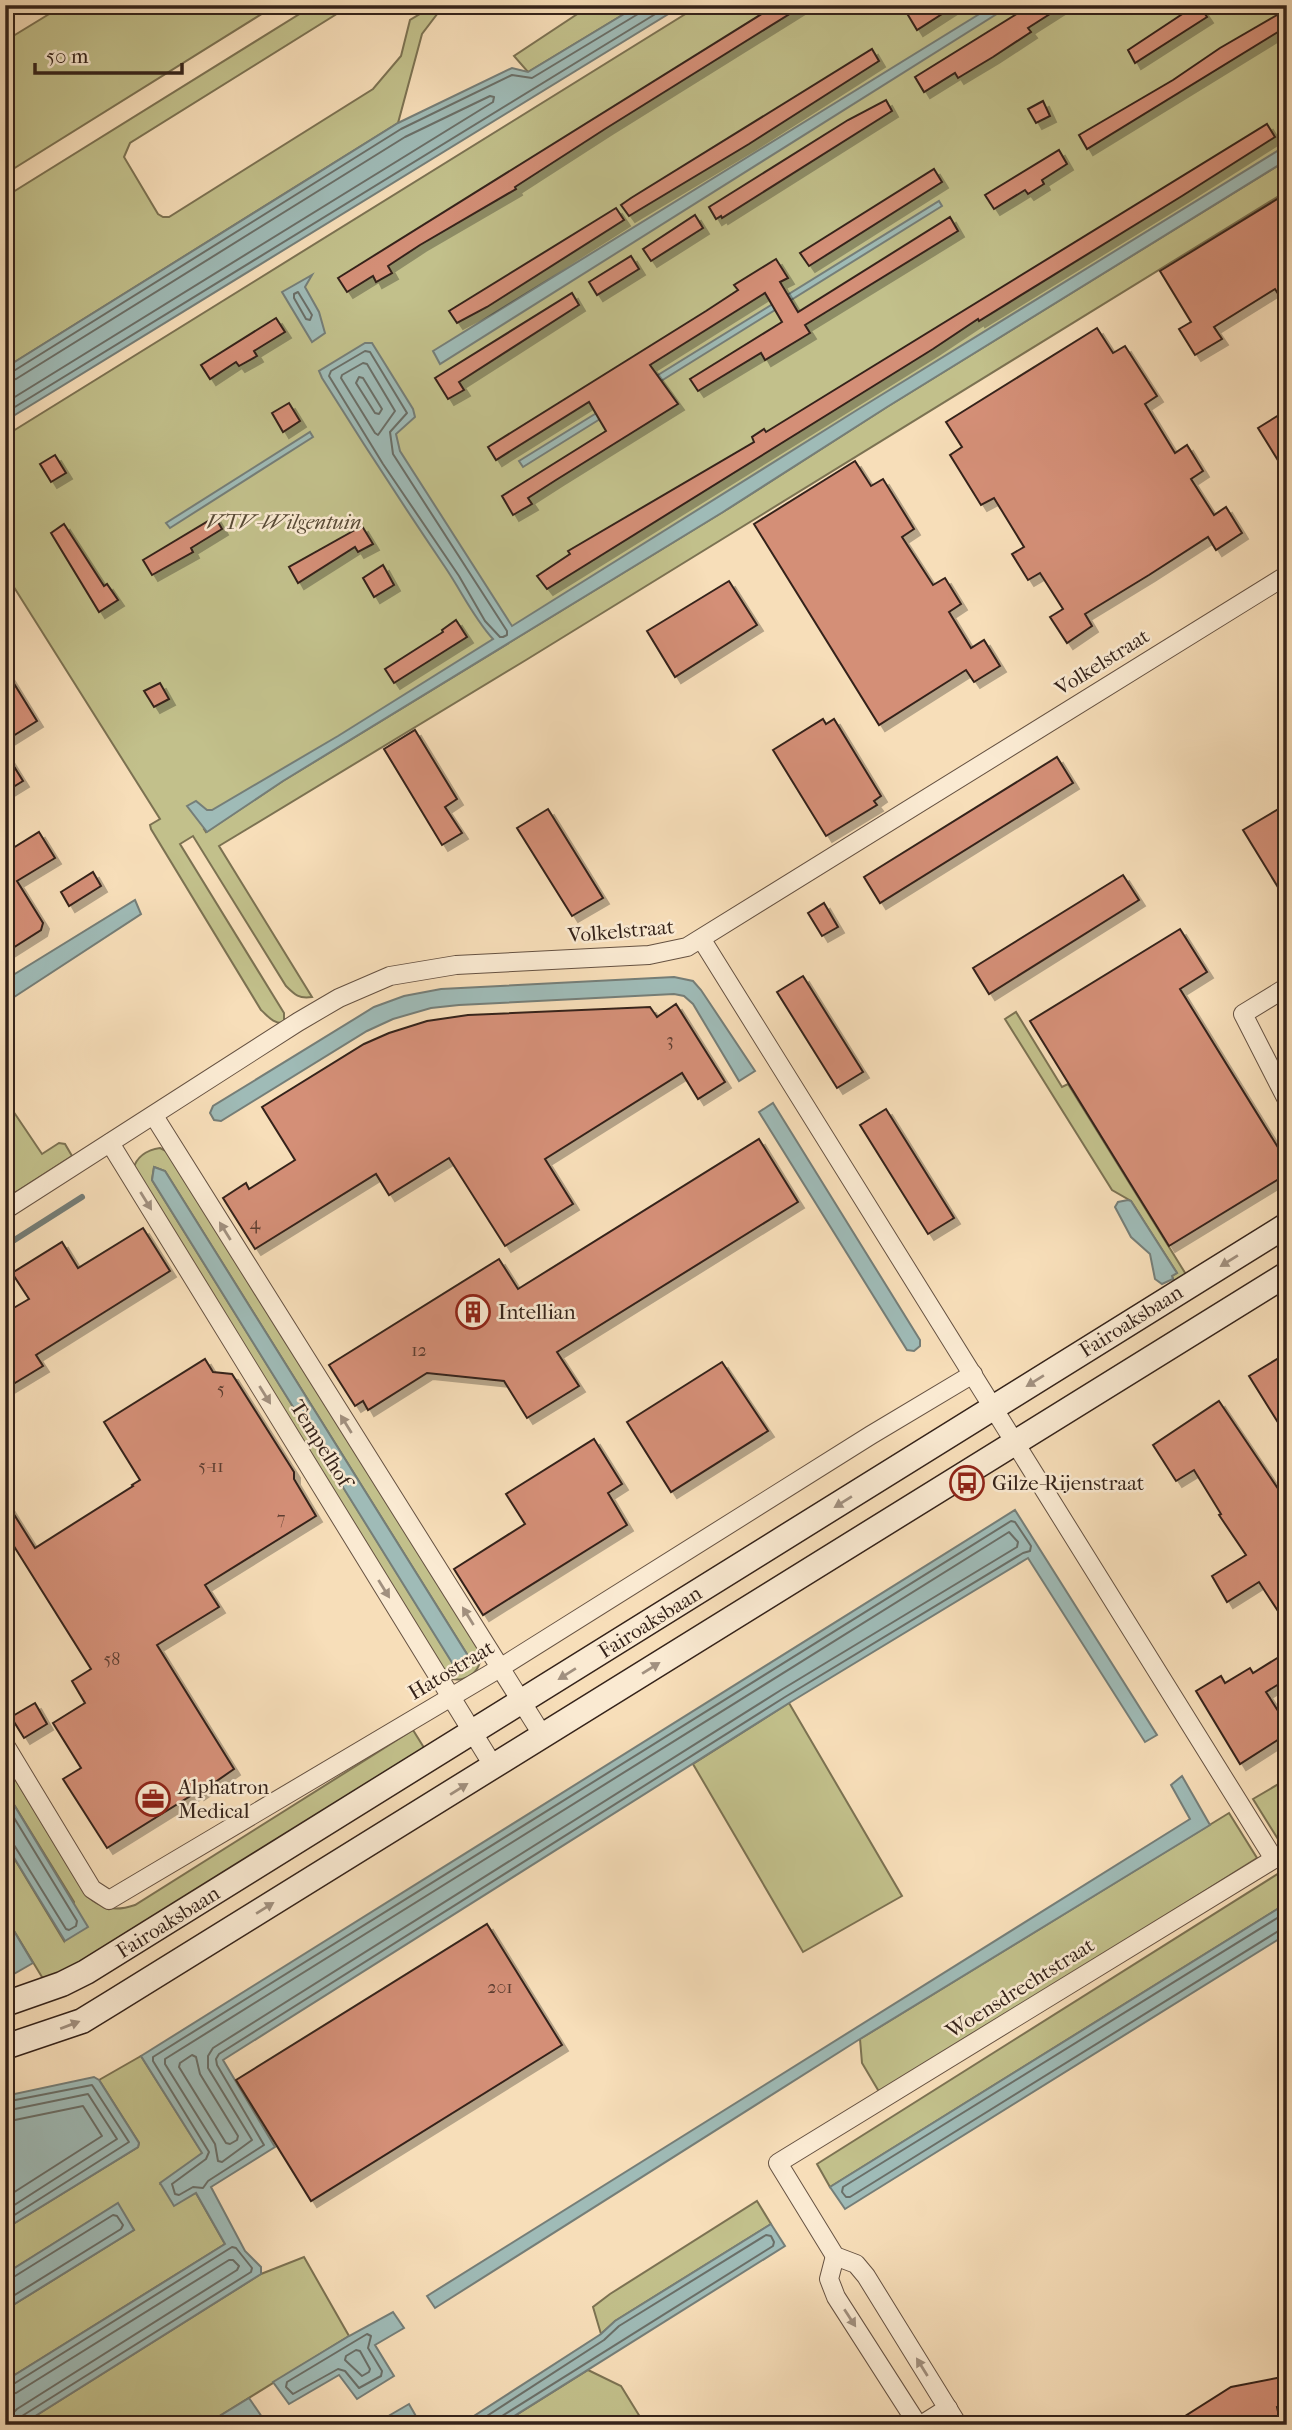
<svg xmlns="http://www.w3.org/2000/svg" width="1292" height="2430" font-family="'IM FELL French Canon',serif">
  <defs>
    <filter id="shadow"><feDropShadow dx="6" dy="6" stdDeviation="0" flood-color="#0004"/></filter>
  </defs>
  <rect width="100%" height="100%" fill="#f7deb9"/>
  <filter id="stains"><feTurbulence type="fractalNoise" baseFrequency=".00286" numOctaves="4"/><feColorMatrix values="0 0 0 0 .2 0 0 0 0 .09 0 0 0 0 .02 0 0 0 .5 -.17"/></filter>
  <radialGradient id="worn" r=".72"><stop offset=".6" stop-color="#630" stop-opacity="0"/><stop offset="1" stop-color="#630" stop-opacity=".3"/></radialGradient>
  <g fill="#c2c08b" stroke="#7c7252" stroke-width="2" fill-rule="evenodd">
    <polygon points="64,5 276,5 5,174 5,41"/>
    <polygon points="314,5 351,5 130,143 124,157 158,214 163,217 169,217 373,89 401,56 410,20 435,5 444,5 422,34 398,123 5,368 5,197"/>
    <polygon points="591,5 639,5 528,72 514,56"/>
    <path d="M 700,5 L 1287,5 L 1287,151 L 204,829 L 206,832 L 283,781 L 723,512 L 887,407 L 1287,160 L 1287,191 L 526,660 L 219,846 L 312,997 C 299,999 295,995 286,986 L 193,836 L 180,844 L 284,1013 L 284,1023 C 273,1024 268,1016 261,1010 L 151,829 L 150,825 L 160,819 L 5,573 L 5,436 Z"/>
    <polygon points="1016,1012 1062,1087 1068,1084 1187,1276 1175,1284 1172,1276 1177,1273 1131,1201 1112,1190 1005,1019"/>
    <polygon points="5,1099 42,1154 59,1143 65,1144 72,1156 5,1199"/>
    <path d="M 160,1148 L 166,1151 L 479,1649 C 486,1668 467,1685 449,1678 L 133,1170 C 136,1157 147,1150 160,1148 ZM 154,1167 L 165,1171 L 470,1659 L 456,1668 L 152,1180 Z"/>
    <polygon points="789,1703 902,1896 803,1952 693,1764"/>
    <path d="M 413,1730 L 426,1751 L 94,1958 L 45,1982 L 5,1916 L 5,1843 L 64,1941 L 74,1902 L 5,1790 L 5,1762 L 86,1895 C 101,1909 115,1912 135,1905 Z"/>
    <polygon points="1287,1779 1287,1841 1281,1844 1253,1799"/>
    <polygon points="1229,1813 1257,1858 881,2095 862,2063 860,2039"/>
    <polygon points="1287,1868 1287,1903 830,2187 817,2164"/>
    <polygon points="141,2056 203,2154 161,2184 196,2193 225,2244 5,2381 5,2310 134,2230 117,2204 5,2274 5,2229 138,2147 139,2143 99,2080"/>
    <polygon points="757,2201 771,2224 615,2321 601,2334 593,2307 610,2294"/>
    <polygon points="304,2257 349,2336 205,2425 21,2425 261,2274"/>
    <polygon points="588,2370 621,2386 645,2425 500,2425"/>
  </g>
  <g fill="#9fbbb7" stroke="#757e78" stroke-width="2">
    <polygon points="639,5 683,5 5,421 5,368 398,123 512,68 528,72"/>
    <polygon points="994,5 1011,5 440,364 433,351"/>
    <path d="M 1287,145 L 1287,160 L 887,407 L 723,512 L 283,781 L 207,832 L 187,806 L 196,801 L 207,810 L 212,810 L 338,736 L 493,639 C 473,617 462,592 445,567 C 403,505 362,442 322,378 L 319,371 L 365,343 L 372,343 L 413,409 L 415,417 L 396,434 L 400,451 L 512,626 L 857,410 Z"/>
    <polygon points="939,201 942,206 523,467 519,461"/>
    <polygon points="312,275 305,287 319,312 325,333 312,342 282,292"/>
    <polygon points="310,432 313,437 170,528 166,523"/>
    <polygon points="135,900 141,914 5,1003 5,980"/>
    <polygon points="674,977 693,981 701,990 755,1071 739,1081 693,1004 684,996 674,994 459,1005 431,1008 393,1019 367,1031 221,1121 214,1120 210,1113 213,1106 374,1007 404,996 441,989"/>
    <polygon points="773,1103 920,1340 920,1346 914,1351 907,1350 759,1112"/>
    <polygon points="154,1167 165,1171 470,1659 456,1669 152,1180"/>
    <polygon points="1128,1200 1131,1201 1177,1273 1172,1276 1173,1279 1162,1284 1155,1279 1150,1254 1131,1237 1115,1207 1118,1202"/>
    <polygon points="1015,1510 1157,1735 1145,1742 1028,1558 789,1703 223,2060 275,2147 211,2187 245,2251 261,2267 261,2274 21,2425 5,2425 5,2381 225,2244 196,2193 174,2206 160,2183 202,2153 141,2056"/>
    <polygon points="1182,1776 1210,1825 860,2039 435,2308 427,2296 1190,1819 1171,1785"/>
    <polygon points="5,1790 88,1927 65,1941 5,1843"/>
    <polygon points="1287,1903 1287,1934 845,2209 830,2187"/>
    <polygon points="5,1916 33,1963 5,1979"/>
    <polygon points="94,2077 99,2080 139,2143 138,2147 5,2229 5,2096"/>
    <polygon points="118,2203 134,2230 5,2310 5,2274"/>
    <polygon points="771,2224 785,2246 500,2425 460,2425 601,2334 615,2321"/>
    <polygon points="393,2312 404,2328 375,2345 394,2376 357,2399 339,2375 289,2404 273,2382 349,2336"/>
    <polygon points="249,2398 264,2420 257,2425 205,2425"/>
    <polygon points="409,2404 421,2425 373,2425"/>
  </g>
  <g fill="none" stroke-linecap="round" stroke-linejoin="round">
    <g stroke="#6a6f68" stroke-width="2">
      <polygon points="298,292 312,315 310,320 306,319 294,298 294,294"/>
      <polygon points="365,351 370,352 407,413 390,432 393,454 507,631 507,635 503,637 500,637 485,621 459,576 383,464 329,376 331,371"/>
      <polygon points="363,363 367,364 395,411 378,435 375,433 341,378 342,375"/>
      <polyline points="5,373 12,372 401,129 512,75 532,78 638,14 642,5"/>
      <polygon points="359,377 363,378 382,409 379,414 375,413 356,383"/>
      <polyline points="5,382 16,379 405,137 490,96 494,97 493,102 5,403"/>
      <polyline points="5,413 670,5"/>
      <polygon points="1011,1521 1015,1522 1031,1546 1030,1551 1023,1553 785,1697 219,2054 216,2059 217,2065 264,2145 208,2181 203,2188 193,2187 179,2195 175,2194 172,2184 206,2159 209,2152 153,2061 153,2057"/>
      <polygon points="1009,1532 1018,1542 1017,1547 781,1690 213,2048 208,2056 208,2068 252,2140 222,2162 218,2161 215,2144 165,2064 165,2059"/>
      <polyline points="5,1803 77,1921 76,1926 69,1930 66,1929 14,1845 5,1841"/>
      <polyline points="1287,1912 843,2187 842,2192 846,2197 850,2197 1280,1930 1287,1929"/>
      <polygon points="192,2055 196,2057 200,2074 238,2136 237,2140 230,2144 226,2143 179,2067 180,2063"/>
      <polyline points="5,2102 92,2085 129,2142 5,2221"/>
      <polyline points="5,2111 88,2094 117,2139 5,2211"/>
      <polyline points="5,2122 83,2106 102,2136 5,2198"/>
      <polyline points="5,2279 12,2278 113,2215 117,2216 123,2225 121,2229 5,2301"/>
      <polygon points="367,2334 371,2336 368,2348 382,2371 381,2376 359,2388 345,2371 338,2369 293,2394 286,2387 287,2382"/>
      <polygon points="356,2350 360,2351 370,2369 369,2372 362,2376 345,2360 346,2356"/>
      <polyline points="5,2386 12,2385 232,2247 236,2248 252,2268 251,2272 22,2416 18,2425"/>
      <polyline points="5,2395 16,2393 229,2260 233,2260 239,2266 237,2270 17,2409 11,2415 9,2425"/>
      <polyline points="473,2425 604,2340 619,2326 766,2235 771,2236 774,2242 773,2246 502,2416 498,2425"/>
    </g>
    <polyline stroke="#757e78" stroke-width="6" points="5,1246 82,1197"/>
  </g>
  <g fill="#d48f77" stroke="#35231a" stroke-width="2" filter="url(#shadow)">
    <polygon points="776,5 804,5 605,129 515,187 516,189 420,245 388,266 392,273 376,282 373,276 347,292 338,278"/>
    <polygon points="902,5 956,5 917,30"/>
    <polygon points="1031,5 1064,5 1028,28 1031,32 993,57 958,78 955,73 924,92 915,77"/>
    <polygon points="1196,5 1199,5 1207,17 1135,63 1128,50"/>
    <polygon points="1277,15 1286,27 1087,149 1079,135 1173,80 1220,48"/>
    <polygon points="872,49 879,61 749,144 629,216 621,205 631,198"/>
    <polygon points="886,100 892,111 722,218 721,216 716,219 709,207 848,120"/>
    <polygon points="1043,101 1050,116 1036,123 1028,109"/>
    <polygon points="1267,124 1275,137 1182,196 979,321 978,319 933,349 547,589 537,576 570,554 568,551 754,442 752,437 764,429 766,432"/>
    <polygon points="1059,150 1067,164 1042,180 1044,184 1028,194 1025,190 994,209 985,195"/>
    <polygon points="934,169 942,182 809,266 800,253"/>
    <polygon points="1287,193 1287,308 1275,289 1214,327 1222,339 1195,355 1179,329 1191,322 1160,271"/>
    <polygon points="616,208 624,220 487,307 457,323 449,311"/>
    <polygon points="695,215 703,228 651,261 643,249"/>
    <polygon points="950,217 958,231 805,325 810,333 765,360 761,353 698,391 690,379 782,322 765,293 650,365 678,404 556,480 528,498 532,504 513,515 502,496 606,431 589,402 496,460 488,447 706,311 738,290 734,285 776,259 788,278 780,282 798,312"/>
    <polygon points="631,256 639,269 597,295 589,282"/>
    <polygon points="572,293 579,305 459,382 464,390 448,399 435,378"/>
    <polygon points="276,318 285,332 254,351 257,356 239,366 236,362 210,379 201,365"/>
    <polygon points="1097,328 1113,353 1125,346 1157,396 1145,404 1175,453 1187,445 1203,471 1191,479 1214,515 1226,507 1242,533 1216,550 1208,537 1149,575 1085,614 1092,626 1067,643 1050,617 1063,609 1040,573 1028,580 1012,554 1024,547 994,498 981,505 950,455 962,447 946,422"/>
    <polygon points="289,403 300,421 283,432 272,413"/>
    <polygon points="1287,410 1287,475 1258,428"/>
    <polygon points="55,455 66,473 51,482 40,464"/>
    <polygon points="855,461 871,486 883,479 914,529 902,537 933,585 945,578 961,604 949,612 971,648 984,640 1000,666 974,682 966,670 879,725 754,524"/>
    <polygon points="215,517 222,529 191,548 193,552 152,575 143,560"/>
    <polygon points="64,524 104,586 107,584 118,600 99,612 51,533"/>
    <polygon points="362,526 373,544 358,552 355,547 298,583 289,567"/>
    <polygon points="383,565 394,585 374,597 363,578"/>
    <polygon points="729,581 757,625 675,677 647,631"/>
    <polygon points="456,620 467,637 394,683 385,669 443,632 442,630"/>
    <polygon points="5,669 37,721 5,741"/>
    <polygon points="160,683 169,699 154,707 144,691"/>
    <polygon points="823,719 826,724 834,719 881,796 874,801 877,805 826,836 773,750"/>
    <polygon points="415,730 457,799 445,807 462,833 442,845 384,749"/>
    <polygon points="5,752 23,781 5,792"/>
    <polygon points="1057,757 1073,783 880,903 864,877"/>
    <polygon points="1287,804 1287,902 1243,830"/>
    <polygon points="548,809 603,898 572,916 517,828"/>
    <polygon points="39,832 55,858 17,881 43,923 41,930 5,953 5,853"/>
    <polygon points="93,872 101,886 69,906 61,892"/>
    <polygon points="1123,875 1139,900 989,994 973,968"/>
    <polygon points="824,903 838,927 822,936 808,913"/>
    <polygon points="1180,929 1207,972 1180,989 1287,1162 1287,1174 1169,1246 1030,1021"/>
    <polygon points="803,976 863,1072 837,1088 777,992"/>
    <polygon points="676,1004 725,1082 698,1099 682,1073 545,1159 573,1204 505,1246 449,1158 389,1195 376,1174 255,1249 223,1198 246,1183 249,1189 295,1160 262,1107 364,1044 389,1033 427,1021 468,1015 650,1007 657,1017"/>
    <polygon points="886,1109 954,1218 928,1234 860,1125"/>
    <polygon points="759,1139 798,1202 557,1352 579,1386 527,1418 504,1381 427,1373 368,1410 363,1401 355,1406 329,1365 499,1259 518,1289"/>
    <polygon points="143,1228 170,1271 36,1355 43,1366 5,1389 5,1313 29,1299 12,1273 62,1242 78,1268"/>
    <polygon points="1287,1353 1287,1437 1249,1376"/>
    <polygon points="205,1359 213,1372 232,1374 294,1472 294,1479 316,1516 205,1585 219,1607 157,1645 234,1769 198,1794 197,1792 107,1848 63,1779 81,1768 53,1723 85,1703 72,1681 91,1669 5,1532 5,1500 35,1548 133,1486 132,1485 140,1480 104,1422"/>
    <polygon points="722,1362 768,1431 671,1492 627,1422"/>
    <polygon points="1219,1401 1287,1502 1287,1625 1259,1582 1227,1602 1212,1576 1246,1555 1219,1515 1221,1514 1194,1470 1176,1481 1153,1445"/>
    <polygon points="594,1439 622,1484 608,1493 627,1525 483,1615 454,1569 525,1524 506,1494"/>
    <polygon points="1287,1652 1287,1679 1266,1692 1287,1725 1287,1734 1240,1764 1196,1691 1221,1676 1225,1683 1250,1668 1253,1673"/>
    <polygon points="35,1703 47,1724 24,1738 11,1717"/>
    <polygon points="487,1924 562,2045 311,2201 236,2080"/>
    <polygon points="1287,2376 1287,2405 1277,2407 1280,2421 1262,2425 1171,2425 1231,2387"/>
  </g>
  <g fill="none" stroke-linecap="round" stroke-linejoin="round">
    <g stroke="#665242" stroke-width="20">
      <g id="street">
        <polyline points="702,940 1274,1859"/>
        <polyline points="1287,987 1243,1014 1287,1100"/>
        <polyline points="154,1116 543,1736"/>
        <polyline points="110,1143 494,1767"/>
        <polyline points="5,1210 298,1022 339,998 390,976 456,965 649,955 687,947 1287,575"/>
        <polyline points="5,1745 92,1889 109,1900 500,1668 871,1435 973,1374"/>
        <polyline points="835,2256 829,2279 836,2297 918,2425"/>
        <polyline points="921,2425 948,2408"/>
        <polyline points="958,2425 866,2276 856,2264 835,2256 778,2163 1287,1851"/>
      </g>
    </g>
    <g stroke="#35231a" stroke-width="27">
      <g id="secondary">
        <polyline points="5,2004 62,1984 86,1972 1287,1225"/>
        <polyline points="5,2047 82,2021 113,2002 1287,1274"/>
      </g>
    </g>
    <use href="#street" stroke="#faead2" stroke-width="18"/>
    <use href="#secondary" stroke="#faead2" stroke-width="24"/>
  </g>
  <defs><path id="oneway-solid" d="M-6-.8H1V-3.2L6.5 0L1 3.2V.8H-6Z" transform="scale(1.75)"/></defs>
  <g fill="#a1907f">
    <use href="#oneway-solid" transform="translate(146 1201) rotate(58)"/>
    <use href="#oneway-solid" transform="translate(225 1231) rotate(-122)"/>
    <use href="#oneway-solid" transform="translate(1229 1261) rotate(148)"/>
    <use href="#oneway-solid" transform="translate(1035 1381) rotate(148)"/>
    <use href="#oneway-solid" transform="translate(265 1395) rotate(58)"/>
    <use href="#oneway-solid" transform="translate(346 1424) rotate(-122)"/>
    <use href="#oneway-solid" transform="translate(843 1502) rotate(148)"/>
    <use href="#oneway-solid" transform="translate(384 1589) rotate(58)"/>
    <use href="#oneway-solid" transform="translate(468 1616) rotate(-122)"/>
    <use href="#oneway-solid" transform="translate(651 1668) rotate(-32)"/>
    <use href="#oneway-solid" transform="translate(567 1674) rotate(148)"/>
    <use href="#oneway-solid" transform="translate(459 1789) rotate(-32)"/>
    <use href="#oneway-solid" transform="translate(265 1908) rotate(-32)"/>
    <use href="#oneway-solid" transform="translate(70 2025) rotate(-21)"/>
    <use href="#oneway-solid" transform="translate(850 2318) rotate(57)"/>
    <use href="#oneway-solid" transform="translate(922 2367) rotate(-122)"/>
  </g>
  <defs>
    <g id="building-ring" transform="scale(1.75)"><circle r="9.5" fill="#faead2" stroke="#8f2418" stroke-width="1.5"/><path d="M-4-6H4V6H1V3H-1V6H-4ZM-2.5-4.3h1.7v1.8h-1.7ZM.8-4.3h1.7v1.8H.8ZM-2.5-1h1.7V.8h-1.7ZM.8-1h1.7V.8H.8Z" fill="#8f2418"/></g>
    <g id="bus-ring" transform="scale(1.75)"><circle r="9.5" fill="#faead2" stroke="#8f2418" stroke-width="1.5"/><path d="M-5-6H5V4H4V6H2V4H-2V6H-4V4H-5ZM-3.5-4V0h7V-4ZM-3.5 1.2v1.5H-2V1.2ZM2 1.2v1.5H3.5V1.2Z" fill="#8f2418"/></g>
    <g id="office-ring" transform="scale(1.75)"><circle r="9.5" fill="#faead2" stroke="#8f2418" stroke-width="1.5"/><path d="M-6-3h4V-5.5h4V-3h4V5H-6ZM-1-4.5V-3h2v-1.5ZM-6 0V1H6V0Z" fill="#8f2418"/></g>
  </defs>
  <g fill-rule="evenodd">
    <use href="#building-ring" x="473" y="1312"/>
    <use href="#bus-ring" x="967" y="1483"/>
    <use href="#office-ring" x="153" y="1799"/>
  </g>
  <g text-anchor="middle" stroke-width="5" stroke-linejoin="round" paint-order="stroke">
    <g font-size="18" fill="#5d3e31">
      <text x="670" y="1046">3</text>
      <text x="255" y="1229">4</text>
      <text x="419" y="1356">12</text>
      <text x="221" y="1395">5</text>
      <text x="211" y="1472">5-11</text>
      <text x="281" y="1524">7</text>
      <text x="112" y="1665">58</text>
      <text x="500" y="1993">201</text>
    </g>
    <g font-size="21" font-style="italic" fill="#584a36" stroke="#faead2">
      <text x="284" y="529">VTV-Wilgentuin</text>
    </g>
    <g font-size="21" fill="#35231a" stroke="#faead2">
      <text transform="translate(1102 662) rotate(-32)" y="7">Volkelstraat</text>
      <text transform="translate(621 931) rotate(-5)" y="7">Volkelstraat</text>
      <text transform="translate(1131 1321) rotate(-32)" y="7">Fairoaksbaan</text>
      <text transform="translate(321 1443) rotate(58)" y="7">Tempelhof</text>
      <text transform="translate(650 1622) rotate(-32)" y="7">Fairoaksbaan</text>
      <text transform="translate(451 1670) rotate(-31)" y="7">Hatostraat</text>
      <text transform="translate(168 1922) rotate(-32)" y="7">Fairoaksbaan</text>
      <text transform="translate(1020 1988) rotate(-32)" y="7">Woensdrechtstraat</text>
    </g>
    <g font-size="21" fill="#35231a" stroke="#faead2" text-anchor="start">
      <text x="498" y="1319">Intellian</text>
      <text x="992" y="1490">Gilze-Rijenstraat</text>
      <text x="178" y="1794">Alphatron<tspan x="178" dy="24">Medical</tspan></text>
    </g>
  </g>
  <rect width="1292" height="2430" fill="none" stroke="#f7deb9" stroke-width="28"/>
  <rect x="7" y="7" width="1278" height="2416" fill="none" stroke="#35231a" stroke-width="3.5"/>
  <rect x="14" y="14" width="1264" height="2402" fill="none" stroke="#35231a" stroke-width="2"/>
  <path d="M35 63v10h147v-10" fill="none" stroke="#35231a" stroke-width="3.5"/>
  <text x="46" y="63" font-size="21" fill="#35231a" stroke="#faead2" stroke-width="5" paint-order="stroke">50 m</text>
  <rect width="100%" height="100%" filter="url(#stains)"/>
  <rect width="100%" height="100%" fill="url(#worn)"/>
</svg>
